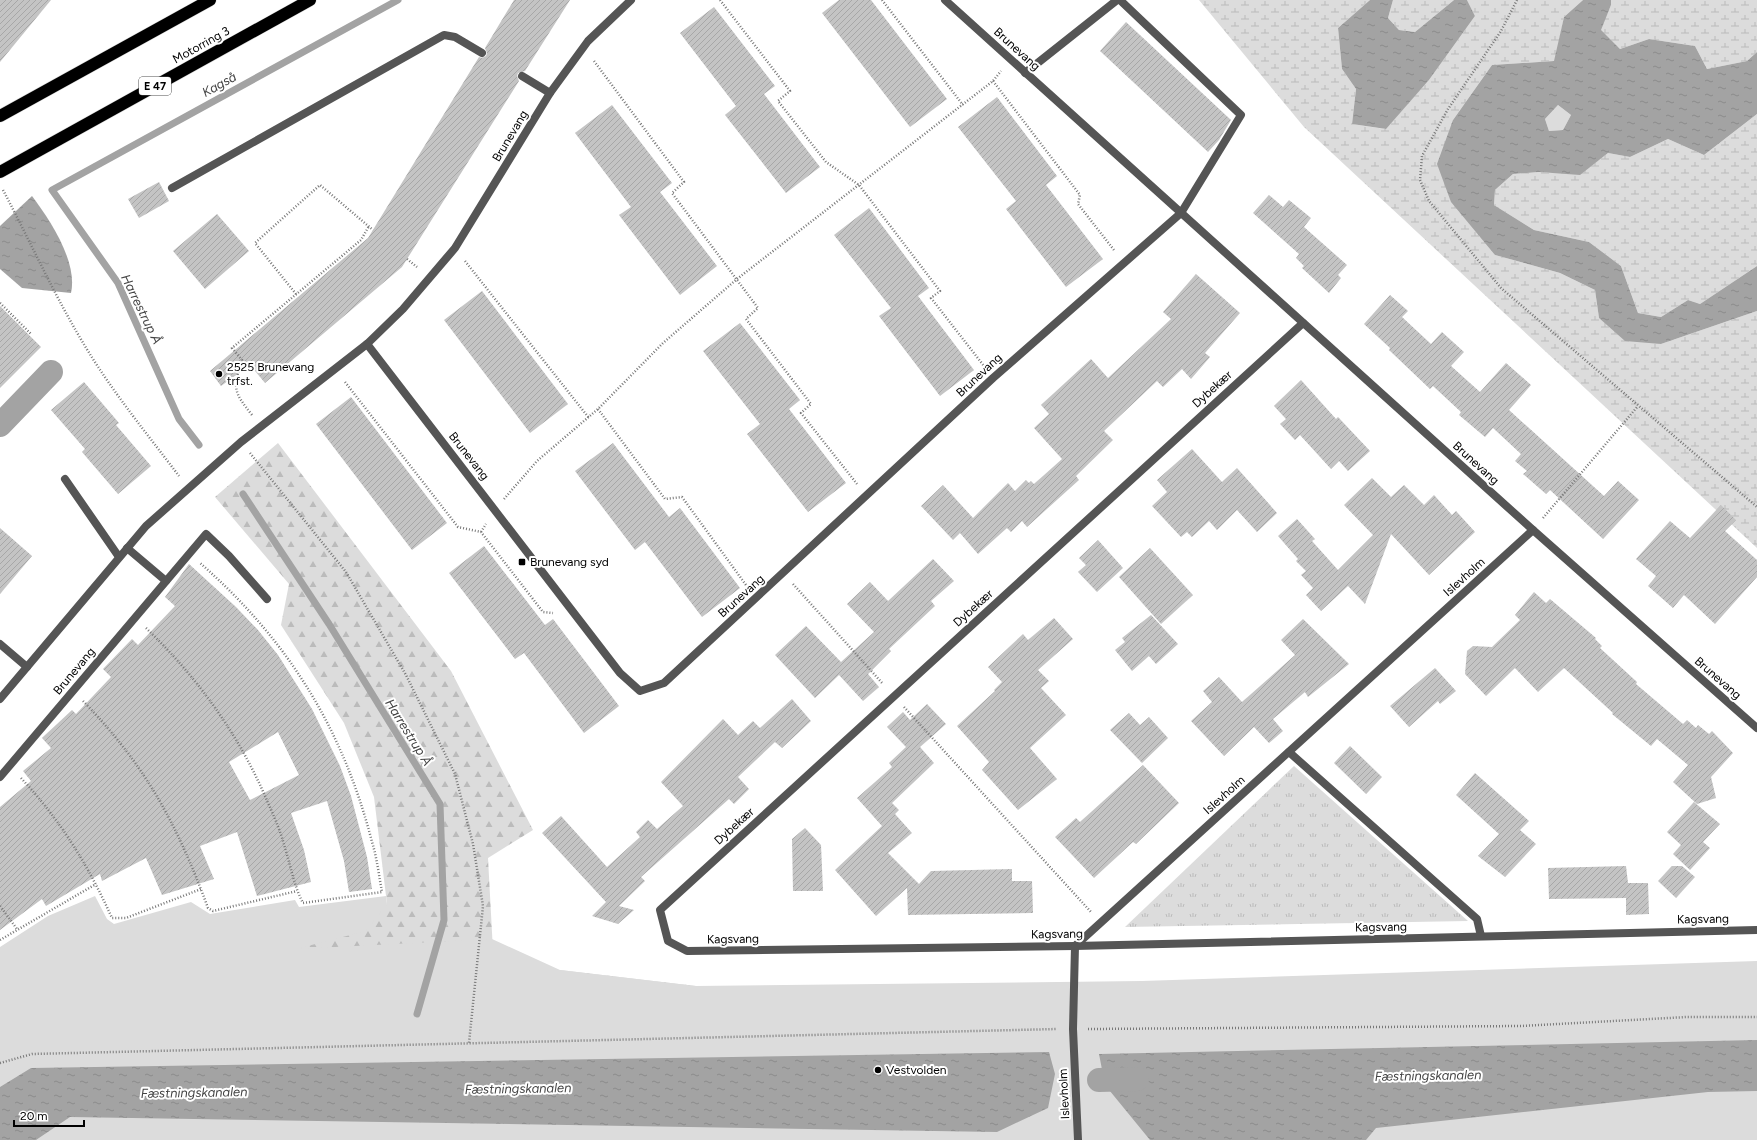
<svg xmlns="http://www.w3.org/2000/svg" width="1757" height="1140" font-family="Figtree,sans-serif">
  <defs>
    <pattern id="grass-tufts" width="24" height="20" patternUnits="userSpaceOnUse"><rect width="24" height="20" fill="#dcdcdc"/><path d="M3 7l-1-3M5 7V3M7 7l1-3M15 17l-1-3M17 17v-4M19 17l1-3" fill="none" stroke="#bbb"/></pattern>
    <pattern id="forest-firs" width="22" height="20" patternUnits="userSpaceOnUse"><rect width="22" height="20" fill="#dcdcdc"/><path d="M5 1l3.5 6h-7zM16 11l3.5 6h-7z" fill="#bbb"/></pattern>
    <pattern id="wetland-marsh" width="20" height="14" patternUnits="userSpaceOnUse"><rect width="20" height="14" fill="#dcdcdc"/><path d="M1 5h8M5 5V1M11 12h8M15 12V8" fill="none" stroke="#bbb"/></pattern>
    <pattern id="water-ripples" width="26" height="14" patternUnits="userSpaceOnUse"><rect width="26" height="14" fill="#a3a3a3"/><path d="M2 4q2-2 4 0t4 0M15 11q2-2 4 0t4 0" fill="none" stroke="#8b8b8b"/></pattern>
    <pattern id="building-hatch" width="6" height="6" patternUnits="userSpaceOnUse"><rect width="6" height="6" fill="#c4c4c4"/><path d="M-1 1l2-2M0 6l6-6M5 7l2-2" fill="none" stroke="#a7a7a7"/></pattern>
  </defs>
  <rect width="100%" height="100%" fill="#fff"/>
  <polygon fill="url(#grass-tufts)" points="1294,766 1468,921 1125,927"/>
  <polygon fill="url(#forest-firs)" points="278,443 451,671 533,830 488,858 496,1007 560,970 696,986 0,1140 0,999 387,904 374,797 344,723 281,625 289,584 215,497"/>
  <g fill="url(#wetland-marsh)">
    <polygon points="1199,0 1370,0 1338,28 1342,69 1356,89 1352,124 1385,129 1429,80 1475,16 1467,0 1583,0 1564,17 1555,61 1492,65 1453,120 1495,255 1560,273 1595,290 1599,318 1661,344 1757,311 1757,548 1304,127"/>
    <polygon points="1393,0 1454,0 1415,32 1399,30 1388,18"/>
    <polygon points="1611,0 1757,0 1757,52 1747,61 1707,69 1695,46 1649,39 1620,49 1600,30 1611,5"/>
    <polygon points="1757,114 1757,266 1700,304 1688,300 1661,317 1638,313 1621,266 1589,242 1534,230 1494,205 1495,190 1513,174 1539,172 1580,174 1608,153 1630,157 1668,139 1704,155"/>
  </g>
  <g fill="#dcdcdc">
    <polygon points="1558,105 1571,115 1563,130 1549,131 1545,119"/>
    <polygon points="95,896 107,919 114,924 191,902 210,914 295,900 299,907 386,896 387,904 366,931 296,949 492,939 560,970 696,986 1142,981 1757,961 1757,1140 0,1140 0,947 48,916"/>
  </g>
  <g fill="url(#water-ripples)" fill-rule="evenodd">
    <polygon points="1370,0 1393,0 1388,18 1399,30 1415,32 1454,0 1467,0 1475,16 1429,80 1386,129 1352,124 1356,89 1342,69 1338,28"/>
    <path d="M 1583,0 L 1611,0 L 1611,5 L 1601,30 L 1620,49 L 1649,39 L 1695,46 L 1707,69 L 1747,61 L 1757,52 L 1757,114 L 1704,155 L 1668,139 L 1630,157 L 1608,153 L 1580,175 L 1539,172 L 1513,174 L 1495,190 L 1494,205 L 1534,230 L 1589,242 L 1621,266 L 1638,313 L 1661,317 L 1688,300 L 1700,304 L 1757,266 L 1757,311 L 1661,344 L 1625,341 L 1599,318 L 1595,290 L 1560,273 L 1495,255 L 1451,202 L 1437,164 L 1453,120 L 1492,65 L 1554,61 L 1564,17 ZM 1558,105 L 1571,115 L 1563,130 L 1549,131 L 1545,119 Z"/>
    <path d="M 32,196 C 50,220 78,262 71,293 L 22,288 L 0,269 L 0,226 Z"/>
    <polygon points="1757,1040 1757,1091 1708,1092 1376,1128 1366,1140 1150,1140 1105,1085 1099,1054"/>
    <polygon points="1049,1052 1055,1074 1048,1108 997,1132 70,1117 36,1140 0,1140 0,1087 31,1068"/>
  </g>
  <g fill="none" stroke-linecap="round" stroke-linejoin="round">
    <g stroke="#a3a3a3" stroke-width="7">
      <polyline points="199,445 179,419 118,283 52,190 398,0"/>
      <polyline points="243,494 329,624 440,804 444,920 417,1014"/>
    </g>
    <g stroke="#a3a3a3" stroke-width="24">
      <polyline points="0,425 51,372"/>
      <polyline points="1099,1080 1137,1079"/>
    </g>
  </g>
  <g fill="url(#building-hatch)" fill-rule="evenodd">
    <polygon points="0,0 51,0 0,62"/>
    <polygon points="514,0 570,0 525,71 518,73 517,76 519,81 402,267 265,383 250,365 221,386 210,371 368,238 479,57 482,58 486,56 487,53 485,48"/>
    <polygon points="839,0 871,0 947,99 910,127 822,13"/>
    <polygon points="714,7 775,86 764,94 820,167 786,193 725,115 736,106 680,33"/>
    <polygon points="1126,22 1231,120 1219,140 1208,152 1100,51"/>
    <polygon points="997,97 1057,176 1046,185 1103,259 1066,287 1006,209 1016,201 958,127"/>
    <polygon points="612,105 672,183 660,192 717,266 680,295 619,215 631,207 575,133"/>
    <polygon points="159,182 169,201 139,218 128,199"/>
    <polygon points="1269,195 1283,207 1289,200 1311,218 1304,227 1347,265 1338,275 1341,278 1329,293 1302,268 1304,266 1296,258 1299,254 1253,213"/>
    <polygon points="869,208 929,288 918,296 974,370 940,396 879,316 891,308 834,235"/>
    <polygon points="217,214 249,251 205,289 173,251"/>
    <polygon points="1196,274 1240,313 1205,353 1210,357 1191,379 1182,369 1163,387 1157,381 1104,431 1113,440 1076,476 1079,480 1027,527 1022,521 1011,532 1007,528 978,554 960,533 953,540 921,506 943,485 973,518 1008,483 1015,491 1026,480 1029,483 1031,481 1034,484 1062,459 1034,428 1049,414 1041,405 1091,359 1108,378 1171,319 1163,312"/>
    <polygon points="482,291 568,404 530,433 444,320"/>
    <polygon points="1390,295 1408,311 1402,317 1431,344 1442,332 1464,352 1451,366 1480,392 1506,363 1531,385 1509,410 1604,496 1618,481 1639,500 1603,539 1550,490 1546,494 1523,474 1527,471 1515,461 1521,454 1493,428 1485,437 1459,415 1461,412 1433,386 1430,389 1389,350 1390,348 1364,324"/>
    <polygon points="0,306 41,347 0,388"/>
    <polygon points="740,323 800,400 789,409 846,483 808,512 747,434 760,424 703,351"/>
    <polygon points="1301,380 1336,419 1338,417 1370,451 1348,471 1339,461 1331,469 1300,435 1295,440 1280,424 1286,419 1274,406"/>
    <polygon points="84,382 119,423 116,425 151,466 118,494 82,452 85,449 51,410"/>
    <polygon points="351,397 447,523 412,550 316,424"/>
    <polygon points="613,443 669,517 680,508 740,588 702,617 645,542 635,550 575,471"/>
    <polygon points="1192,449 1222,482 1237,468 1277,513 1257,532 1237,510 1217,530 1209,521 1192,537 1187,532 1181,537 1152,506 1167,492 1157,480"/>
    <polygon points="1372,478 1391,497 1404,485 1424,505 1434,495 1452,515 1456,511 1475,532 1429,575 1391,534 1365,604 1348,586 1321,611 1306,595 1313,588 1301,575 1306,571 1296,561 1298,559 1278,536 1297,519 1315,539 1312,541 1338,570 1373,535 1344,505"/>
    <polygon points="1721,505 1736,520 1725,531 1757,560 1757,577 1715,624 1684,595 1673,608 1648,586 1656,576 1636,559 1670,521 1690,538"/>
    <polygon points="0,528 32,556 0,594"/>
    <polygon points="1098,540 1123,568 1097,592 1078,572 1086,565 1079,558"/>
    <polygon points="484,546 545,625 553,619 619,706 584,733 524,653 515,659 449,573"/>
    <polygon points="1150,548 1193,595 1161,624 1119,577"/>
    <polygon points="933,559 954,581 931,601 935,606 889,649 891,651 868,674 879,687 863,701 839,675 815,698 775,655 806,626 841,662 874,632 847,604 870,582 888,601"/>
    <path d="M 189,564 L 236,607 L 258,630 L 278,655 L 312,709 L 340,766 L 351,796 L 367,857 L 372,889 L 349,892 L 344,861 L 327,801 L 291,813 L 304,850 L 311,882 L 257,896 L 237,832 L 200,846 L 214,879 L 162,895 L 146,858 L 102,881 L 100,874 L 46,906 L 42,899 L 0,930 L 0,807 L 31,781 L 23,771 L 51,748 L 42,738 L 72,710 L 76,714 L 111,677 L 103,669 L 132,639 L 138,645 L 175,606 L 165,597 ZM 278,732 L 299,775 L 250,800 L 229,762 Z"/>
    <polygon points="1534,592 1546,603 1550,599 1596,638 1595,639 1602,646 1600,648 1637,682 1636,684 1683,724 1687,720 1696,728 1698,725 1709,734 1712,731 1733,753 1711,777 1716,798 1697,804 1673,782 1688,765 1657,739 1651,746 1612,714 1613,713 1564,668 1538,692 1515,668 1486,696 1465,674 1467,651 1473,646 1492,647 1520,620 1515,615"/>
    <polygon points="1151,615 1178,644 1156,664 1149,656 1132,671 1115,650 1125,642 1122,638"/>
    <polygon points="1054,618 1073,639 1038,670 1049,681 1041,688 1066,715 1030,748 1057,779 1018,810 982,770 989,762 957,726 995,691 994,690 1002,682 988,667 1023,634 1028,640"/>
    <polygon points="1303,619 1349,664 1308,697 1305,692 1273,719 1283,731 1269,743 1254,727 1224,756 1191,721 1212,702 1203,691 1219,677 1242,702 1295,655 1281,640"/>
    <polygon points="1435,668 1456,691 1440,704 1438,701 1409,727 1390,706"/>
    <polygon points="792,699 811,721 782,748 775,742 738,777 749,789 734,804 729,799 641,877 645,881 619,906 634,910 618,924 592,916 606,902 542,833 561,816 607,867 640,837 636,832 648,820 657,829 683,806 661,782 723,719 738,735 753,721 760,728"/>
    <polygon points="927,704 946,724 920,747 934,763 892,803 899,810 889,820 895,814 912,833 888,853 919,884 931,871 1012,869 1012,881 1032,881 1033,913 908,915 907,888 876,916 835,870 882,826 857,798 892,767 889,763 906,747 887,727 903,712 910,720"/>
    <polygon points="1129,713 1140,725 1149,717 1168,738 1142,763 1110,730"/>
    <polygon points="1350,746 1382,777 1366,794 1334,763"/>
    <polygon points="1143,765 1179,803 1136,844 1133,842 1094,878 1055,837 1076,818 1080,822"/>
    <polygon points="1475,773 1529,821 1520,830 1536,844 1505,877 1478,856 1499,834 1456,795"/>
    <polygon points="1694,802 1720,824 1703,842 1710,848 1690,870 1673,854 1681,845 1667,832"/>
    <polygon points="805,828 821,845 823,891 793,891 792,839"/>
    <polygon points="1626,866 1628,883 1648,883 1649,914 1626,915 1626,898 1549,899 1548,868"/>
    <polygon points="1672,866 1682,866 1695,877 1676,898 1658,881"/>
  </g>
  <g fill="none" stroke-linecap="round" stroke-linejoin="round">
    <g stroke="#dbdbdb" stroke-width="13">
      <g id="motorway">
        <polyline points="0,116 210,0"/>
        <polyline points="0,172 310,0"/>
      </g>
    </g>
    <g stroke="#777" stroke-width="2.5" stroke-dasharray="1 2" stroke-linecap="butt">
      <polyline points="720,0 790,91 778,101 826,162 859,185 940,291 931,298 984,366"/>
      <polyline points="882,0 963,105"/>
      <polyline points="1517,0 1501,31 1448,109 1422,156 1420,180 1429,201 1501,288 1757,507"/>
      <polyline points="594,61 684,182 672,193 758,308 746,319 811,404 801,413 857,484"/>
      <polyline points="993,81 1080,195 1078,204 1114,250"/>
      <path d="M 3,190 C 31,243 56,299 88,351 C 115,395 148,435 179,476"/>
      <polyline points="407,259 417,267"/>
      <polyline points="465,261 589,418"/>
      <polyline points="296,294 255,243 320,185 373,230"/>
      <polyline points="0,303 31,334"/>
      <polyline points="345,382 458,527 481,532 543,612 553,613"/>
      <polyline points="598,409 665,499 682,497 746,585"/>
      <path d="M 252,415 C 233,391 233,389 242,360 L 232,348 L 361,240 L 369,226"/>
      <polyline points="250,453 346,572 406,675 455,774 473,844 483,906 469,1043"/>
      <polyline points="504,499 537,461 598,409 663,343 737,279 993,81 1001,71"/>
      <polyline points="1543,518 1638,406"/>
      <polyline points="481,532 486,524"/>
      <polyline points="793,584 883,684"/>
      <path d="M 146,628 C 198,678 240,736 268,803 C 275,818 281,833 285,848 C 291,867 294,886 303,903 L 382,892 C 379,876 377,858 372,842 C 343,729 288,640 200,563"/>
      <path d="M 83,701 C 146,766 177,824 208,908 L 213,911 L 297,891"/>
      <polyline points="904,707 1091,912"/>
      <path d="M 21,778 C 61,821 88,865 112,918 L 126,918 L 201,889"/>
      <polyline points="0,906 17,929"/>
      <polyline points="0,940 96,884"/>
      <polyline points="1088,1029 1521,1026 1687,1017 1757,1017"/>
      <polyline points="0,1063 32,1054 1057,1029"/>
    </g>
    <g stroke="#555" stroke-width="8">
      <polyline points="1120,0 1241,115 1181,213"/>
      <polyline points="1025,73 1117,0"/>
      <polyline points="522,76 550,93"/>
      <polyline points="172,188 444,35 455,37 482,53"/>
      <polyline points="65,479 119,557"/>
      <polyline points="0,644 27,667"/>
    </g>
    <g stroke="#555" stroke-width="8">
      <polyline points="945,0 1533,530 1757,728"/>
      <polyline points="1303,323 660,910 668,941 687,951 1075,946 1757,930"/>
      <polyline points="367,344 620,673 640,691 664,683 993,378 1181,213"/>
      <polyline points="127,548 166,581"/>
      <polyline points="0,699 146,526 241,442 367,344 403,309 455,248 550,93 588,41 631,0"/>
      <polyline points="1289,752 1477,919 1481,936"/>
      <polyline points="0,777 206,534 229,556 267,599"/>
      <polyline points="1078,1140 1073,1029 1075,946 1533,530"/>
    </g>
    <use href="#motorway" stroke="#000" stroke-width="12"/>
  </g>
  <g fill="#000" stroke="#fff" stroke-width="1.5">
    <circle cx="219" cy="374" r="4"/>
    <rect x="518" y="558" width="8" height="8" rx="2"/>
    <circle cx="878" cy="1070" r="4"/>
  </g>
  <g text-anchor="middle" stroke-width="4" stroke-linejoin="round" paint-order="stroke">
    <rect fill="#fff" stroke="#4c4c4c" stroke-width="1" x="139" y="77" width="32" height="18" rx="3"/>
    <g font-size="11" font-weight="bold" fill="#000">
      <text x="155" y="90">E 47</text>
    </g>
    <g font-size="12" fill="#000" stroke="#fff">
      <text transform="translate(201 45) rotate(-29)" y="4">Motorring 3</text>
      <text transform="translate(1017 49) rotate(42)" y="4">Brunevang</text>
      <text transform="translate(510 136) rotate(-59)" y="4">Brunevang</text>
      <text transform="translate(979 375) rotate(-43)" y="4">Brunevang</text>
      <text transform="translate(1212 389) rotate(-42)" y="4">Dybekær</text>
      <text transform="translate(469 456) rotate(52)" y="4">Brunevang</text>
      <text transform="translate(1476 463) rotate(42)" y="4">Brunevang</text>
      <text transform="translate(1464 577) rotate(-42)" y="4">Islevholm</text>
      <text transform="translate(741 596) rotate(-42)" y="4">Brunevang</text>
      <text transform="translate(973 608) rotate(-42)" y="4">Dybekær</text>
      <text transform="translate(74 671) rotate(-50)" y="4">Brunevang</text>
      <text transform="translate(1718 678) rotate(41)" y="4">Brunevang</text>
      <text transform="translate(1224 795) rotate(-42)" y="4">Islevholm</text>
      <text transform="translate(734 826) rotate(-42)" y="4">Dybekær</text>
      <text transform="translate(1703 919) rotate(-1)" y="4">Kagsvang</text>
      <text transform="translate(1381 927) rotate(-1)" y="4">Kagsvang</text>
      <text transform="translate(1057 934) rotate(-1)" y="4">Kagsvang</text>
      <text transform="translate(733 939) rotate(-1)" y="4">Kagsvang</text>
      <text transform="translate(1064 1094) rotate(-93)" y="4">Islevholm</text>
    </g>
    <g font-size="12" fill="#000" stroke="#fff" text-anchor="start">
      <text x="227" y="371">2525 Brunevang<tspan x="227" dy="14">trfst.</tspan></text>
      <text x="530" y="566">Brunevang syd</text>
      <text x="886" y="1074">Vestvolden</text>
    </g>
    <g font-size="13" font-style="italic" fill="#444" stroke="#fff">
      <text transform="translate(219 84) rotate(-29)" y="5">Kagså</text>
      <text transform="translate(142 309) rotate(64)" y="5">Harrestrup Å</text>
      <text transform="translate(409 732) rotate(58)" y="5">Harrestrup Å</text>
      <text transform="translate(1428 1075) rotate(-1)" y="5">Fæstningskanalen</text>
      <text transform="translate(518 1088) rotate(-1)" y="5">Fæstningskanalen</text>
      <text transform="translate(194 1092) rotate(-1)" y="5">Fæstningskanalen</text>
    </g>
  </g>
  <path d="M14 1120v6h70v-6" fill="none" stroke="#000000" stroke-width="2"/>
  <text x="20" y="1120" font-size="12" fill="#000000" stroke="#ffffff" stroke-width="3" paint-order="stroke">20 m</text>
</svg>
